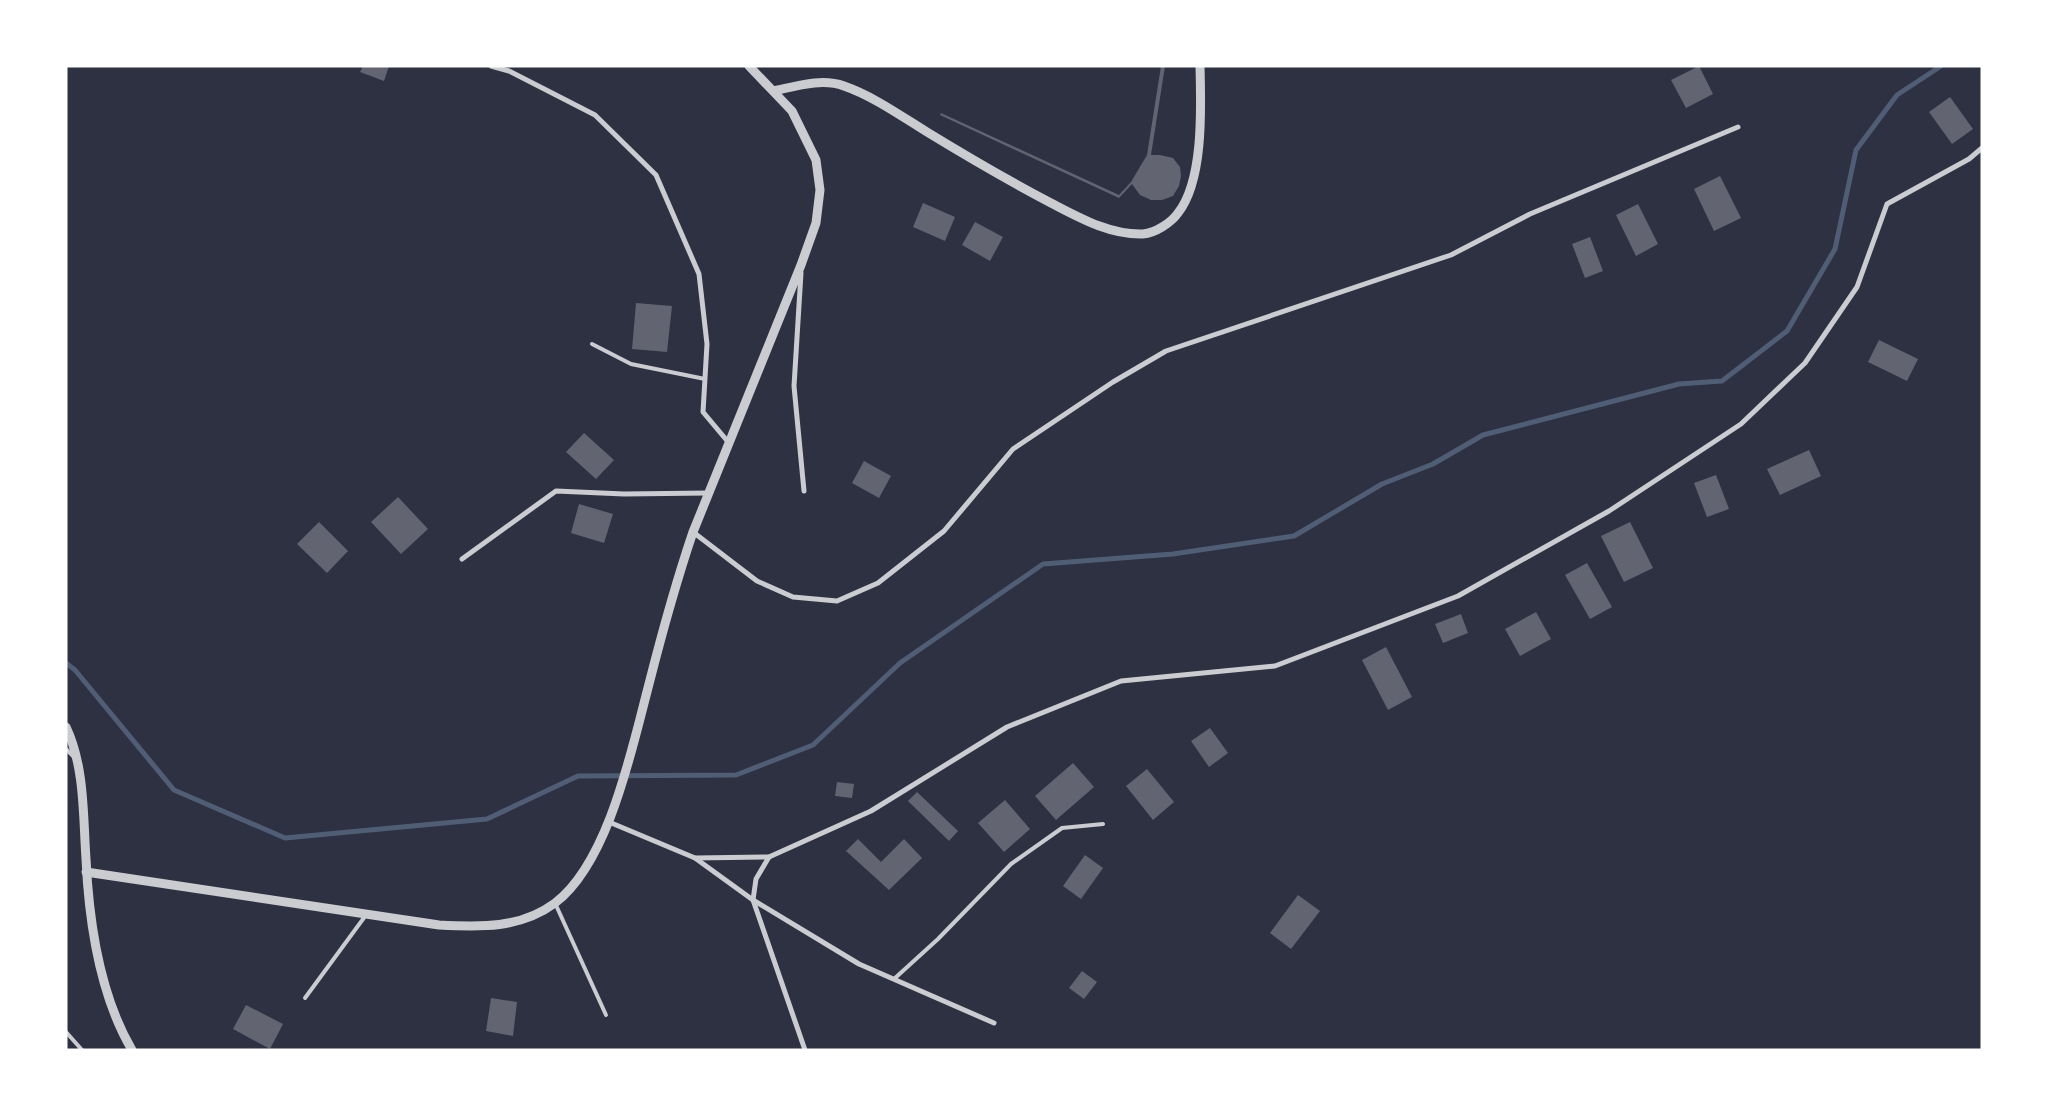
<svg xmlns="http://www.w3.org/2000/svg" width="2048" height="1116" font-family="'Open Sans',sans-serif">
  <rect width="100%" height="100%" fill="#2d3142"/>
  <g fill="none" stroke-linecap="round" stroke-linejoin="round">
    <polyline stroke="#4f5d75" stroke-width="5" points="66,663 75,670 174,790 285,838 487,819 578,776 736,775 813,745 900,663 1043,564 1173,554 1294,536 1382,484 1433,464 1483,435 1679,384 1722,381 1787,331 1835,249 1856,150 1897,95 1941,66"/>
  </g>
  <g fill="#626471">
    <polygon points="363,66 389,66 384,81 360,72"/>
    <polygon points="1161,66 1165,66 1151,155 1160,155 1173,158 1180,167 1181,176 1179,186 1173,196 1162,200 1151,200 1140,195 1132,184 1119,198 940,115 941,113 1119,195 1131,182 1147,155"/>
    <polygon points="1699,66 1713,94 1686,108 1671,80"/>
    <polygon points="1950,97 1973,129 1952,144 1929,112"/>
    <polygon points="1720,176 1741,218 1714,231 1694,189"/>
    <polygon points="923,203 955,217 945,241 913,227"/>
    <polygon points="1638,204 1658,244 1636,256 1616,215"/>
    <polygon points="975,222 1003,237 990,261 962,245"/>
    <polygon points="1590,237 1603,271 1585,278 1572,244"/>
    <polygon points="636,303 672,306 667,352 632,349"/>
    <polygon points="1879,340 1918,359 1907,381 1868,362"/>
    <polygon points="584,433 614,460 596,479 566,452"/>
    <polygon points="1809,450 1821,476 1780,495 1767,469"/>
    <polygon points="864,461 891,476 879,498 852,483"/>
    <polygon points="1716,475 1729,509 1707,517 1694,483"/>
    <polygon points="398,497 428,529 401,554 371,522"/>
    <polygon points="579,504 613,514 604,543 571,533"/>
    <polygon points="319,522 348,551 327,573 297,544"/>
    <polygon points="1630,522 1653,568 1624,582 1601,536"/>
    <polygon points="1587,563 1612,607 1590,619 1565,575"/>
    <polygon points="1536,612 1551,639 1520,656 1505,629"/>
    <polygon points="1461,614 1468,633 1443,643 1435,624"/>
    <polygon points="1386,647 1412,697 1388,710 1362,660"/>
    <polygon points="1210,728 1228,753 1209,767 1191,741"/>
    <polygon points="1073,763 1094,787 1056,820 1035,796"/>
    <polygon points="1147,769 1174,802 1153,820 1126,786"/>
    <polygon points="837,782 854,784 852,798 835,796"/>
    <polygon points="917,792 958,831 949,841 908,801"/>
    <polygon points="1005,800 1030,829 1004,852 978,823"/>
    <polygon points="858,839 881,862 904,839 922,858 889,890 846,851"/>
    <polygon points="1085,855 1103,868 1081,899 1063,886"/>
    <polygon points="1298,895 1320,911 1291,949 1270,933"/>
    <polygon points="1082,971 1097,982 1084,999 1069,988"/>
    <polygon points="491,998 517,1002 513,1036 486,1031"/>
    <polygon points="246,1005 283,1024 270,1049 233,1029"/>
  </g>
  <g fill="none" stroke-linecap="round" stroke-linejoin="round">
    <g stroke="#caccd0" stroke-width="4">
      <polyline points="592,344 631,364 705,379"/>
      <polyline points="66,749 73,756"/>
      <polyline points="555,903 606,1015"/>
      <polyline points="894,979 938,939 1011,864 1062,828 1103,824"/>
      <polyline points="305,998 366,915"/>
      <polyline points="66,1032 82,1050"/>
    </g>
    <g stroke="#caccd0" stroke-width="5">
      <polyline points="491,66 509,71 595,115 656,175 699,274 707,344 703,412 729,443"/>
      <polyline points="801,273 794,386 804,491"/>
      <polyline points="693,532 757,581 793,597 837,601 878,583 944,531 1013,449 1113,382 1166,351 1451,255 1530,214 1738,127"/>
      <polyline points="462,559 556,491 624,494 708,493"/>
      <polyline points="609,822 695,858 753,900 859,964 994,1023"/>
      <polyline points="769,857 756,879 753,900 805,1050"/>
      <polyline points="695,858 769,857 871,811 1007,727 1121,681 1275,666 1458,596 1609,511 1741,424 1805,363 1857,287 1887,204 1969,159 1982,148"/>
    </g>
    <g stroke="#caccd0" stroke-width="9">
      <path d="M 774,91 C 797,86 822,78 844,86 C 873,96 901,116 927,132 C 968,157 1009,181 1051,203 C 1080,218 1110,235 1143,234 C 1155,233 1171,223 1178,213 C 1204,180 1201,107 1200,66"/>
      <path d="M 66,727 C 85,767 83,816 86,859 C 89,923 99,994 132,1050"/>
      <path d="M 86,872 L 439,925 C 480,927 520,929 555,903 C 609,862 632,748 649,684 C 662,633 676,582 693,532 L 801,265 L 816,223 L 820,190 L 816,160 L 792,111 L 749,66"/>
    </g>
  </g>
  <rect width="2048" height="1116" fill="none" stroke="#ffffff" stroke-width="135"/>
</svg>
